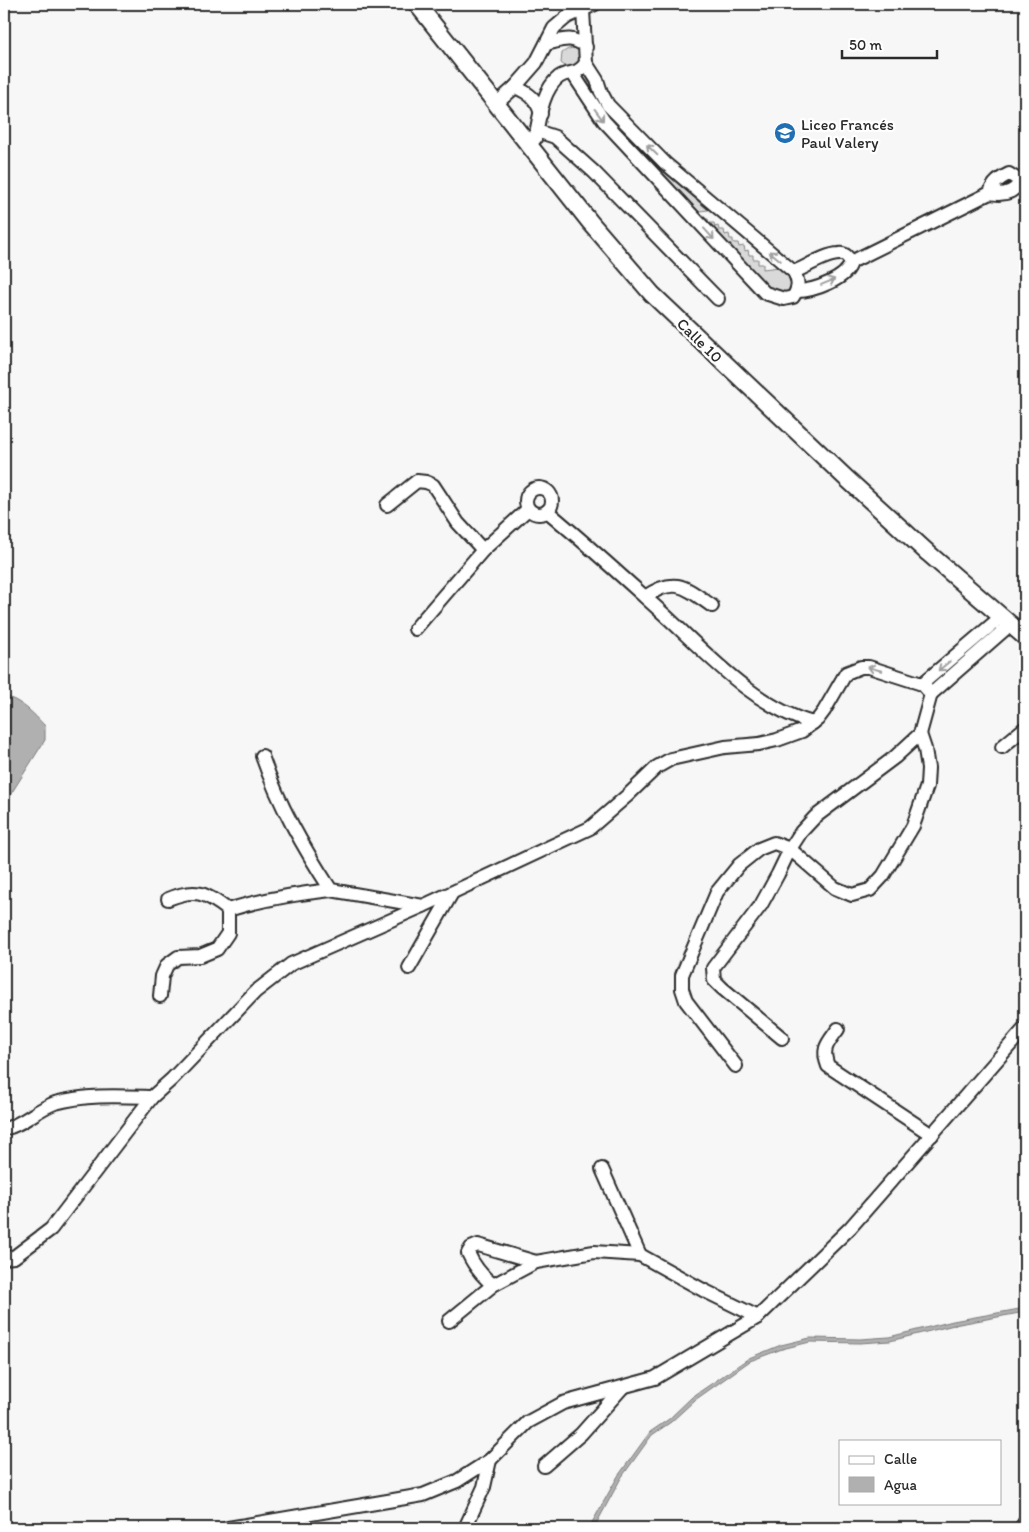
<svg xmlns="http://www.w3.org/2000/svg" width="1029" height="1532" font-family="Itim,sans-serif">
  <rect width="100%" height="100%" fill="#f7f7f7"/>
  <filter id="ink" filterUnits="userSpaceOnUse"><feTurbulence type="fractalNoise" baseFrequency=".02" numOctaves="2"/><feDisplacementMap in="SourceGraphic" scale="10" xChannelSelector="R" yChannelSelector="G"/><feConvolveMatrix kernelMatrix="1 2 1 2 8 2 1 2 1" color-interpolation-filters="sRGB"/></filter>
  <g filter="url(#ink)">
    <g fill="#d9d9d9" stroke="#828282">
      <polygon points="573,48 579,50 580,65 569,69 561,63 562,53 568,49"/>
      <polygon points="586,74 592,93 603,111 658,167 708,210 700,211 700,215 704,215 705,219 708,219 709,223 714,223 715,227 718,226 719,230 724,230 725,235 729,234 730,239 733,239 733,243 738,243 739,247 744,246 745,251 748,250 749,255 753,255 753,259 758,259 758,264 763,264 763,269 779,267 787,274 791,283 789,290 783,294 766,287 666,178 602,111 581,75"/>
    </g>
    <g fill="#b0b0b0" stroke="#7b7b7b">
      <path d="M 4,696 C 21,700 34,714 45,726 L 45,740 L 9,797 L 4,798 Z"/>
      <polygon points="1025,1308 1025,1312 954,1325 890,1341 860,1343 810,1342 782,1349 750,1361 695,1400 671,1422 652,1435 621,1478 594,1528 589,1528 618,1476 650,1432 669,1419 692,1397 749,1358 781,1345 810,1338 860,1339 889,1337 953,1321"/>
    </g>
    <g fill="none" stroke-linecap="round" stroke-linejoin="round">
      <g stroke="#2b2b2b" stroke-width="16">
        <g id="minor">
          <path d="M 546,44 C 563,40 571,35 586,47"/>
          <path d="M 573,74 L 604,121 L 765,293 L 784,299 L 793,297 C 799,288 799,282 794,272 L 665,163 L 608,105 L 601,92 L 597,80 L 586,63"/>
          <path d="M 515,87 C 529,93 537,99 541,114"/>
          <polyline points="496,104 515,87 536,63 554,28 567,17 595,4"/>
          <polyline points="537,131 555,137 594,172 718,299"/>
          <path d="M 535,139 C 539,120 542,90 559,77 C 569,70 576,77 586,63 L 583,10"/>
          <path d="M 794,272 C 806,267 826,254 839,254 C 845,253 848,257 851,262"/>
          <path d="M 797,291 C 813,291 848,279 851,262 L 990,193 C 1001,195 1013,194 1019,183 L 1017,179 L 1009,174 C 999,179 993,183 990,193"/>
          <circle cx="539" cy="501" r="13"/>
          <polyline points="387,505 417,481 426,482 433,485 458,523 483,550"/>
          <path d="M 547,511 C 588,545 627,581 667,617 C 709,656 757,708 813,723"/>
          <path d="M 645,597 C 675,576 685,587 712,606"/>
          <polyline points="415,629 483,550 528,509"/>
          <polyline points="922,684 1002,616"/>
          <polyline points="1002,747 1025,728"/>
          <path d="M 262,756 C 279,805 303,847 331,890 L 423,906"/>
          <path d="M 168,899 C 195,888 205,892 228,910"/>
          <polyline points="409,968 452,893"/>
          <path d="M 160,996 L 162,976 L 167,965 L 178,957 L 200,956 L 217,949 L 228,933 L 228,910 C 262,899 295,894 331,890"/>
          <path d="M 838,1029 C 828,1043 821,1048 828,1066 L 932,1135"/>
          <polyline points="782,1038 722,988 714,980 713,968 761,905 778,874 790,849 801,832 815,817 895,757 920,734 931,694 1011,624"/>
          <polyline points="736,1066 686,1001 682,989 682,975 717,892 739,865 759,849 774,843 790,849 835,888 852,895 870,890 883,876 913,826 927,786 928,768 925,749 920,734"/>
          <path d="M 4,1129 C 23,1125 37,1109 55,1103 C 87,1094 119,1096 152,1097"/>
          <polyline points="602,1169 640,1255"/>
          <polyline points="4,1258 14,1257 51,1229 152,1097 172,1079 255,992 291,964 423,906 590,828 628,795 657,767 671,759 725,747 759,744 777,740 802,731 818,719 824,711 846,673 861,667 869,667 922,684 931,694"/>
          <path d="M 493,1285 C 482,1276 474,1266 468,1253 L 471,1248 L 478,1245 L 536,1262"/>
          <polyline points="449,1321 493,1285 536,1262 594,1252 640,1255 703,1290 758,1317"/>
          <polyline points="544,1466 581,1434 622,1388"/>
          <polyline points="228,1528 423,1495 457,1481 490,1460 528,1422 563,1403 655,1378 758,1317 850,1228 1025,1028"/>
          <polyline points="465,1528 484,1487 490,1460"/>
          <polyline points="1021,1528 1025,1522"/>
        </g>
      </g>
      <g stroke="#2b2b2b" stroke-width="20">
        <polyline id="major" points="417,4 590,222 652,294 846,478 928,553 1025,637"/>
      </g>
      <use href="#minor" stroke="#fff" stroke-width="12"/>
      <use href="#major" stroke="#fff" stroke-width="16"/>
    </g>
    <defs><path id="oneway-shaft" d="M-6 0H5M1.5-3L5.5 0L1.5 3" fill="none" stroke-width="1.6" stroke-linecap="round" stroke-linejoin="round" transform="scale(1.25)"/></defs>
    <g stroke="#a0a0a0">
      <use href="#oneway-shaft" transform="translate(599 115) rotate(54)"/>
      <use href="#oneway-shaft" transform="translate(652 150) rotate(-136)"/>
      <use href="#oneway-shaft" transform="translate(709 234) rotate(48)"/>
      <use href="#oneway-shaft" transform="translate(775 256) rotate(-140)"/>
      <use href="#oneway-shaft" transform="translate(828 282) rotate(-23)"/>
      <use href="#oneway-shaft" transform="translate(944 666) rotate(141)"/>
      <use href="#oneway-shaft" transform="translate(875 669) rotate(-165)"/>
    </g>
  </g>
  <defs>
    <g id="school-disc" transform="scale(1.125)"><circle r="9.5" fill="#1f6fb2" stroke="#fff"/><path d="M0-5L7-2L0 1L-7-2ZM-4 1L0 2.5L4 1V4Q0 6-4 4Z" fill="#fff"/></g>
  </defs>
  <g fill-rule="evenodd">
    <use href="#school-disc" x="785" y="133"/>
  </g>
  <g text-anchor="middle" stroke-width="4.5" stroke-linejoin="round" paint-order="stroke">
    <g font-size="16" fill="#2b2b2b" stroke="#fff" text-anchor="start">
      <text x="801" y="130">Liceo Francés<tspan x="801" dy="18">Paul Valery</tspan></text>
    </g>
    <g font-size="16" fill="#2b2b2b" stroke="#fff">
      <text transform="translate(700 340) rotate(44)" y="6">Calle 10</text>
    </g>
  </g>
  <rect width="1029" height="1532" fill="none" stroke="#fff" stroke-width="20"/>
  <rect x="10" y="10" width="1009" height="1512" fill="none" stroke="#2b2b2b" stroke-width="2" filter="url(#ink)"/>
  <rect x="839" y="1440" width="162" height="65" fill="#ffffff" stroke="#aaaaaa"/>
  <rect x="849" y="1456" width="25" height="8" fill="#ffffff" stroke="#aaaaaa"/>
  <text x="884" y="1464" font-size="15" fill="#2b2b2b">Calle</text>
  <rect x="849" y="1477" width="25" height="15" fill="#b0b0b0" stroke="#aaaaaa"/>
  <text x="884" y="1490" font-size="15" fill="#2b2b2b">Agua</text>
  <path d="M842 50v8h95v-8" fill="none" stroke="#2b2b2b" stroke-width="2.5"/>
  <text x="849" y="50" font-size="15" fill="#2b2b2b" stroke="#ffffff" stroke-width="4" paint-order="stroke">50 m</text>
</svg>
